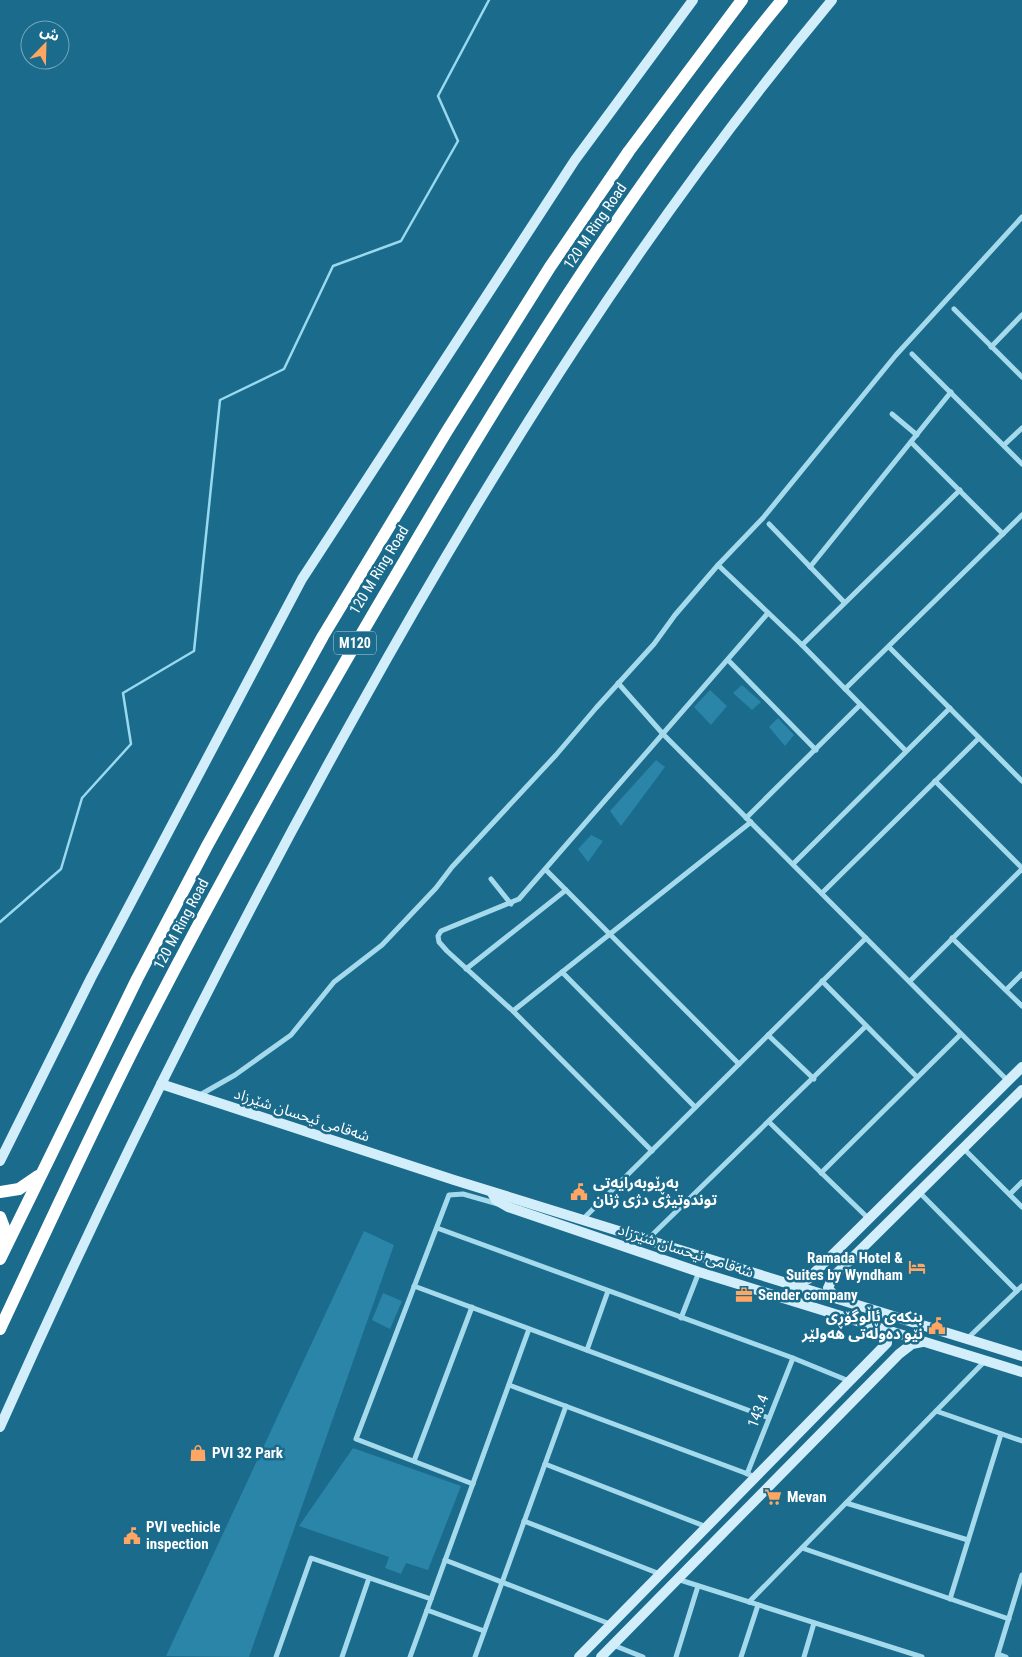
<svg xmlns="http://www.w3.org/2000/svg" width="1022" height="1657" font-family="'Roboto Condensed','Noto Sans Arabic',sans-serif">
  <rect width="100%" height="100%" fill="#1a6b8c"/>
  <g fill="#2a85a8">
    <polygon points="742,685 761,702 752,710 733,693"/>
    <polygon points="710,690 727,706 711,725 694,707"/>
    <polygon points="778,718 794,735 785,746 769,727"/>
    <polygon points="656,760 665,767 621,826 610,811"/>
    <polygon points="591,835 603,841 588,862 578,849"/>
    <polygon points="364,1231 394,1245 249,1657 166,1656"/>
    <polygon points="383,1293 402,1301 390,1329 372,1320"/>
    <polygon points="353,1448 461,1486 428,1570 406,1563 401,1574 385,1568 389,1557 299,1526"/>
  </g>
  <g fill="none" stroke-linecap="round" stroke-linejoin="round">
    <polyline stroke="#98d9f0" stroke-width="2.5" points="0,922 61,869 82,798 131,744 123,693 194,651 220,400 284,369 333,266 401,241 458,141 438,96 489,0"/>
    <g stroke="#a5daed" stroke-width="5">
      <polyline points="954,309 1022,377"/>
      <polyline points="991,347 1022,315"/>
      <polyline points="912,354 1022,464"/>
      <polyline points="892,414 917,435"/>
      <polyline points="911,442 1003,534"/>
      <polyline points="1004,445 1022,428"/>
      <polyline points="769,524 844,602"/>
      <polyline points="718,565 802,645 906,751"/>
      <polyline points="810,567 951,392"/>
      <polyline points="802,645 960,490"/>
      <polyline points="889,647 1022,781"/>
      <polyline points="728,660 816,750"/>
      <polyline points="618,683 663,734 1008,1081"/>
      <polyline points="845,689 1022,515"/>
      <polyline points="935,781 1022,868"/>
      <polyline points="746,818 860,705"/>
      <polyline points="793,864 950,708"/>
      <polyline points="546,870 739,1064"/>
      <polyline points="491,879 511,904"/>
      <polyline points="822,893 979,738"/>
      <polyline points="952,938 1022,1006"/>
      <polyline points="466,969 566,890"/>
      <polyline points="562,972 695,1107"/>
      <polyline points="822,981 917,1077"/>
      <polyline points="910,981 1022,869"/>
      <polyline points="1006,990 1022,974"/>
      <polyline points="513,1011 751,822"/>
      <polyline points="768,1035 814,1079"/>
      <polyline points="198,1096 235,1075 291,1035 334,982 382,945 436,888 452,867 556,755 596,708 654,644 675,615 718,565 763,518 896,355 1022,217"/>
      <polyline points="769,1122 869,1219"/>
      <polyline points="963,1148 1022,1207"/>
      <polyline points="652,1151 513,1011 447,951 439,942 438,936 441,931 519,899 768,613"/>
      <polyline points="821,1173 961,1034"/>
      <polyline points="919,1192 1017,1291"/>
      <polyline points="1010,1194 1022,1182"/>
      <polyline points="582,1220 866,938"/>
      <polyline points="437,1228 793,1358 849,1381"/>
      <polyline points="648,1239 866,1026"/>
      <polyline points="414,1286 769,1418"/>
      <polyline points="681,1318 699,1272"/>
      <polyline points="967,1339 1022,1286"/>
      <polyline points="587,1350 608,1291"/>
      <polyline points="509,1385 756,1477"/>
      <polyline points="936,1411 1022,1441"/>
      <polyline points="414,1461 472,1307"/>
      <polyline points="545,1464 707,1527"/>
      <polyline points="747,1474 793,1358"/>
      <polyline points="473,1484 356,1439 449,1195 463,1194 498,1204"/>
      <polyline points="846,1503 968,1540"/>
      <polyline points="524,1521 660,1574"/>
      <polyline points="802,1548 1009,1619"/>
      <polyline points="445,1560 610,1624"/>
      <polyline points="677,1579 922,1657"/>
      <polyline points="950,1599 1001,1434"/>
      <polyline points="749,1602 985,1361"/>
      <polyline points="427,1610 484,1631"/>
      <polyline points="613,1645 643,1657"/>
      <polyline points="998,1654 1006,1657"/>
      <polyline points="276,1657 311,1558 431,1599"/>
      <polyline points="342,1657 369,1578"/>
      <polyline points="410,1657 529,1329"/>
      <polyline points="475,1657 566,1406"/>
      <polyline points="676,1657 698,1586"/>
      <polyline points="741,1657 758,1605"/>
      <polyline points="804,1657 814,1623"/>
      <polyline points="997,1657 1022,1575"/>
    </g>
    <g stroke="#d2eefa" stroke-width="10">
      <polyline points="161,1084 454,1180 1022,1356"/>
      <polyline points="0,1161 91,978 302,579 575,160 693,0"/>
      <polyline points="492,1193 496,1200 508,1207 699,1272 1022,1372"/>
      <polyline points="793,1285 808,1279 1022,1067"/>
      <polyline points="836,1298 828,1288 833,1277 1022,1090"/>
      <path d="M 0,1427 C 108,1184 227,945 357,712 C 497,460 647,222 832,0"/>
      <polyline points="579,1657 887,1343 887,1337 877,1328"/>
      <polyline points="601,1657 899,1354 912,1344 922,1342"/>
    </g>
    <g stroke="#fff" stroke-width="12">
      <polyline points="0,1192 19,1189 38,1176"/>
      <polyline points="0,1217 5,1230 5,1246"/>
      <polyline points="0,1259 137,979 207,846 323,636 447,431 550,267 629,151 742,0"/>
      <path d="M 0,1329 C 45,1233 89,1137 137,1042 C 222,876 314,713 409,553 C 521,362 640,172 782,0"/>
    </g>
  </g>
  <defs>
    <g id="civic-bare" transform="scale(1.35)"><path d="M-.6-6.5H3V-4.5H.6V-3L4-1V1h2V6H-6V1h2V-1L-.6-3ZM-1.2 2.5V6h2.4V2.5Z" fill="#ffa662" stroke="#1a6b8c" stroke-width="2.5" paint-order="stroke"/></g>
    <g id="hotel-bare" transform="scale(1.35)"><path d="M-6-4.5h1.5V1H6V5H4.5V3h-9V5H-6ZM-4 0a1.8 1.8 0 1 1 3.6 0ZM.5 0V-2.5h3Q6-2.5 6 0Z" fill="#ffa662" stroke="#1a6b8c" stroke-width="2.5" paint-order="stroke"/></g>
    <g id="office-bare" transform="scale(1.35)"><path d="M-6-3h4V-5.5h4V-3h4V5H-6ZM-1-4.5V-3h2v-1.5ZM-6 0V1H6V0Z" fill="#ffa662" stroke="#1a6b8c" stroke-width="2.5" paint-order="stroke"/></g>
    <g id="shop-bare" transform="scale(1.35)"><path d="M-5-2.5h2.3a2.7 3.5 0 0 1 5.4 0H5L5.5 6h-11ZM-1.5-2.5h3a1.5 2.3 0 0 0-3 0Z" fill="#ffa662" stroke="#1a6b8c" stroke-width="2.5" paint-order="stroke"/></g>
    <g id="supermarket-bare" transform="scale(1.35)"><path d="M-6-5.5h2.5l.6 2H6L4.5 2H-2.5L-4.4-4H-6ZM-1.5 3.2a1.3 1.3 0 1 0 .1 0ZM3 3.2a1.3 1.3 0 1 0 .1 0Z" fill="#ffa662" stroke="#1a6b8c" stroke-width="2.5" paint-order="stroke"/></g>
  </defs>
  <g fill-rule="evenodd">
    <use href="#civic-bare" x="579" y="1192"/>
    <use href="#hotel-bare" x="917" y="1267"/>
    <use href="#office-bare" x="744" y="1295"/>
    <use href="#civic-bare" x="937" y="1326"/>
    <use href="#shop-bare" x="198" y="1453"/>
    <use href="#supermarket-bare" x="773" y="1497"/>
    <use href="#civic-bare" x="132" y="1536"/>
  </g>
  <g text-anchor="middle" stroke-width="5" stroke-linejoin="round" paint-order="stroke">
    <rect fill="#1a6b8c" stroke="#bad3dc" stroke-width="1" x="334" y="631.5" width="42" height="23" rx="4"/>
    <g font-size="14" font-weight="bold" fill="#fff">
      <text x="355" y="648">M120</text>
    </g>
    <g font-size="15" fill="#fff" stroke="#1a6b8c">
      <text transform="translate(595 226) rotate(-56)" y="5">120 M Ring Road</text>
      <text transform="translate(379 570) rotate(-59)" y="5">120 M Ring Road</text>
      <text transform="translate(181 924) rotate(-62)" y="5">120 M Ring Road</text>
      <text transform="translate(302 1115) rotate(18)" y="5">شەقامی ئیحسان شێرزاد</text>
      <text transform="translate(686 1251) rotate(18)" y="5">شەقامی ئیحسان شێرزاد</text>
      <text transform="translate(758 1411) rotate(-69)" y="5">143.4</text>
    </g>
    <g font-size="15" font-weight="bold" fill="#fff" stroke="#1a6b8c" text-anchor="start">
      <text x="593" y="1188">بەڕێوبەرایەتی<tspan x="593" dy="17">توندوتیژی دژی ژنان</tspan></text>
      <text x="903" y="1263" text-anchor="end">Ramada Hotel &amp;<tspan x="903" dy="17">Suites by Wyndham</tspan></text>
      <text x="758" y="1300">Sender company</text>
      <text x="923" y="1322" text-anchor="end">بنکەی ئاڵوگۆڕی<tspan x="923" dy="17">نێو دەوڵەتی هەولێر</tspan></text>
      <text x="212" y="1458">PVI 32 Park</text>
      <text x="787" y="1502">Mevan</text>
      <text x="146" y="1532">PVI vechicle<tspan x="146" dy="17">inspection</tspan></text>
    </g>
  </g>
  <g transform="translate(45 45) rotate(23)"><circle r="24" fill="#1a6b8c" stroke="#76a6ba"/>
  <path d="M0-4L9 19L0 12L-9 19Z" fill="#ffa662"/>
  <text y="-8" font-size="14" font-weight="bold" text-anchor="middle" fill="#ffffff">ش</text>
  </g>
</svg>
